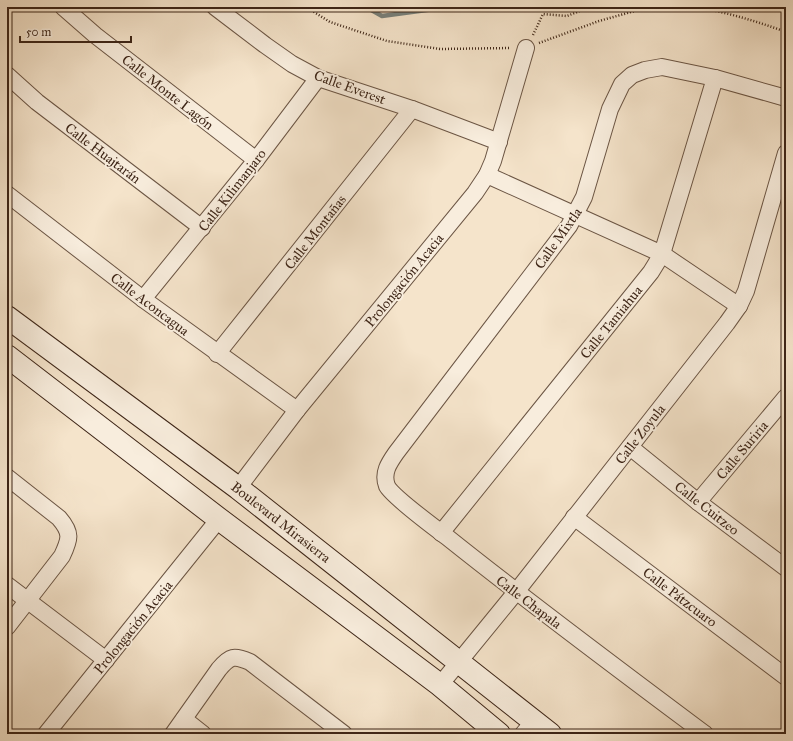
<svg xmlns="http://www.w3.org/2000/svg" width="793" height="741" font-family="'IM FELL Great Primer',serif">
  <rect width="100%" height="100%" fill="#f5e4cb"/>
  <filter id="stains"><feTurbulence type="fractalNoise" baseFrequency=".005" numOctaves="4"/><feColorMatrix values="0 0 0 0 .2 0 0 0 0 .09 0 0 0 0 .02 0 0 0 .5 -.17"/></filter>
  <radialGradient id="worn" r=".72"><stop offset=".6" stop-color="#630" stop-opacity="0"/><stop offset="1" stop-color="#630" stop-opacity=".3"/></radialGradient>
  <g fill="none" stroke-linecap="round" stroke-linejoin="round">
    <polyline stroke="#77807b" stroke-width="4.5" points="366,7 382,16 449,7"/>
    <g stroke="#6b5544" stroke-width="18">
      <g id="street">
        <polyline points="63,7 95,35 256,160"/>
        <polyline points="215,7 265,45 292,64 318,78 412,109 499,142"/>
        <polyline points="7,75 37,102 202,228"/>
        <polyline points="487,175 662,254 739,306"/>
        <polyline points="7,194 143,299 297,410"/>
        <polyline points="143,299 256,160 318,78"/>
        <polyline points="217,354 412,109"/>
        <polyline points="630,447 698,502 786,568"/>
        <path d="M 7,477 L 59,518 C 72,533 70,539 62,556 L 7,627"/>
        <polyline points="238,488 297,410 475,193 487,175 493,161 526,48"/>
        <polyline points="698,502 786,397"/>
        <polyline points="574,517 786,677"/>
        <polyline points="441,533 651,272 662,254 715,78"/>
        <polyline points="7,585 106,660"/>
        <polyline points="440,685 516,592 727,323 739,306 746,291 786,153"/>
        <polyline points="184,719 203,734"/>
        <polyline points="46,734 219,519"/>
        <path d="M 173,734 L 219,669 C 230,656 234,655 250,662 L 344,734"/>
        <polyline points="523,734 534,721"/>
        <path d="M 705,734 C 618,669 532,605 447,537 C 435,528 392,496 387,486 C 382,473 389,463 396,453 L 569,226 L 584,197 L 610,109 L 622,84 L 632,75 L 645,70 L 662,67 L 715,78 L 786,98"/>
      </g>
    </g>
    <g stroke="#3d2517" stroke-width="24">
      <g id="secondary">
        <polyline points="7,317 238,488 550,734"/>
        <polyline points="7,356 219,519 440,685 499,734"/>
      </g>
    </g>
    <g stroke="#3d2517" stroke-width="2.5" stroke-dasharray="1 2" stroke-linecap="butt">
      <polyline points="306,7 330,22 387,41 440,49 511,48"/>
      <path d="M 695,7 C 726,12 756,21 786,32"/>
      <polyline points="533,35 543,14 567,16 590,7"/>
      <polyline points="539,43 599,21 649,7"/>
    </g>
    <use href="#street" stroke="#f8eddd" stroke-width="16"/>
    <use href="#secondary" stroke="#f8eddd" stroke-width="22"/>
  </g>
  <g text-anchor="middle" stroke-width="4" stroke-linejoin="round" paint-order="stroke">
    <g font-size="14" fill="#3d2517" stroke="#f8eddd">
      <text transform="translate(350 87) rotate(20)" y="5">Calle Everest</text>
      <text transform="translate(168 92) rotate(38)" y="5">Calle Monte Lagón</text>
      <text transform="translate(103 153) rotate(37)" y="5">Calle Huajtarán</text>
      <text transform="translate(232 190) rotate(-52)" y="5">Calle Kilimanjaro</text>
      <text transform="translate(315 232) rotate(-52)" y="5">Calle Montañas</text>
      <text transform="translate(558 238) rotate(-55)" y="5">Calle Mixtla</text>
      <text transform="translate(404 280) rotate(-51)" y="5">Prolongación Acacia</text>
      <text transform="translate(150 304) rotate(37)" y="5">Calle Aconcagua</text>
      <text transform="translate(611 322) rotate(-51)" y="5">Calle Tamiahua</text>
      <text transform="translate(640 434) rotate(-52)" y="5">Calle Zoyula</text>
      <text transform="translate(742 450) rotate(-50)" y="5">Calle Suriria</text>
      <text transform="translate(707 508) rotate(38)" y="5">Calle Cuitzeo</text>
      <text transform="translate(281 522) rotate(38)" y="5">Boulevard Mirasierra</text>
      <text transform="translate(680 597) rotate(37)" y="5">Calle Pátzcuaro</text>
      <text transform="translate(529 602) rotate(37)" y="5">Calle Chapala</text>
      <text transform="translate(133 627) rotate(-51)" y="5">Prolongación Acacia</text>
    </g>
  </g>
  <rect width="793" height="741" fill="none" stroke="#f5e4cb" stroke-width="24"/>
  <rect x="8" y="8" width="777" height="725" fill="none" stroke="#3d2517" stroke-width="2"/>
  <rect x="12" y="12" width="769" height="717" fill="none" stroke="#3d2517"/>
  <path d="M20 36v6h111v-6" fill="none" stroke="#3d2517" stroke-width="2"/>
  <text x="26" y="36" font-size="12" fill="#3d2517" stroke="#f8eddd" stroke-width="3" paint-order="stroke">50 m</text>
  <rect width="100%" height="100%" filter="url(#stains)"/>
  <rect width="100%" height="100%" fill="url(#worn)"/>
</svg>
